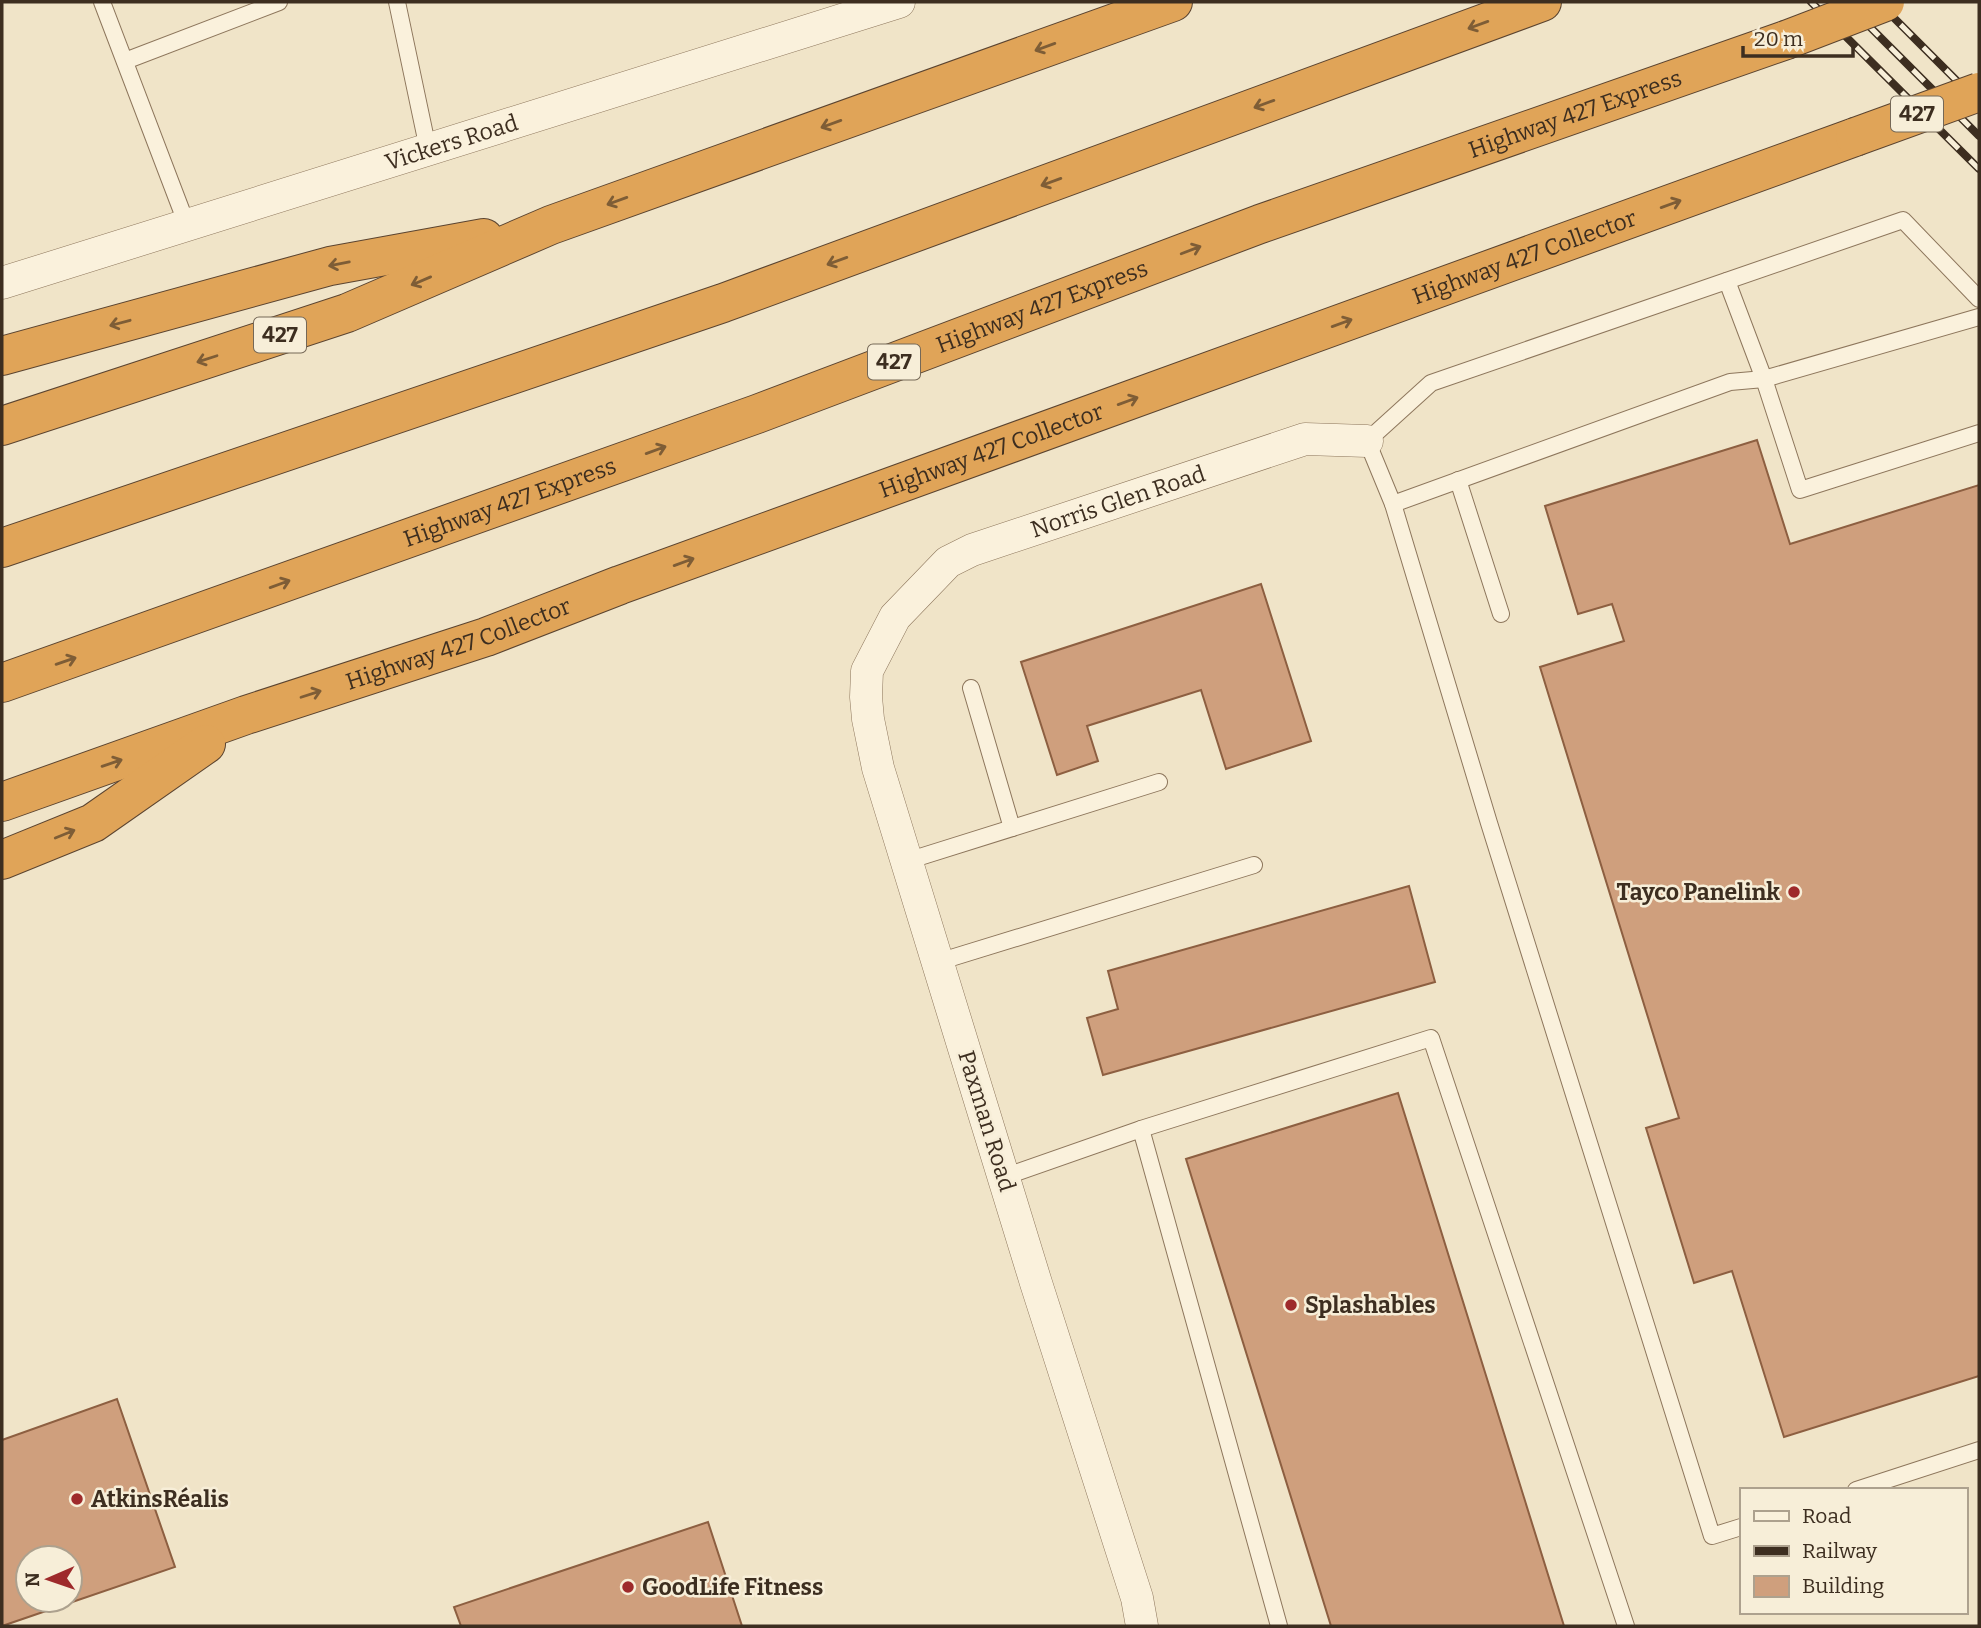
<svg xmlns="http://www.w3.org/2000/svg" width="1981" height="1628" font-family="Bitter,serif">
  <rect width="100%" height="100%" fill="#f0e4c8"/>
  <g fill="#cf9f7d" stroke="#8d5f41" stroke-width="2" fill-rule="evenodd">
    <polygon points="1757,440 1790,544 1979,485 1979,1376 1784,1437 1732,1271 1694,1283 1646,1128 1679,1118 1540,667 1624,641 1612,604 1578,614 1545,506"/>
    <polygon points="1261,584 1311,741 1226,769 1201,690 1087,726 1098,761 1057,775 1021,662"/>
    <polygon points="1409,886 1435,982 1103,1075 1087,1018 1118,1009 1108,971"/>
    <polygon points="1398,1093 1564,1626 1331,1626 1186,1159"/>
    <path d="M 117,1399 L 175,1567 L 2,1626 L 2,1440 ZM 28,1558 L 70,1558 L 70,1600 L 28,1600 Z"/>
    <polygon points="708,1522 742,1626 461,1626 454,1607"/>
  </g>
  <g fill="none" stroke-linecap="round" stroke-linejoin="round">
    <g stroke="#8d765c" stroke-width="18">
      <g id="service">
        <polyline points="102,2 187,225"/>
        <polyline points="397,2 428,149"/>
        <polyline points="125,61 279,2"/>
        <polyline points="1727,281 1764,379 1800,490 1979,433"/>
        <polyline points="1458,480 1501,614"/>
        <polyline points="1393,504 1730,382 1764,379 1979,317"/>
        <polyline points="971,688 1012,828"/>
        <polyline points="907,861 1159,782"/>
        <polyline points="938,962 1254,865"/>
        <polyline points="1141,1129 1431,1038 1626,1626"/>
        <polyline points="1004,1177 1141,1129 1279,1626"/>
        <polyline points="1856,1490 1979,1450"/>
        <polyline points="1741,1527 1712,1536 1489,823 1393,504 1367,441 1431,383 1903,220 1979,299"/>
      </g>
    </g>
    <g stroke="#8d765c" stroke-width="33">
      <g id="minor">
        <path id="s1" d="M 2,283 L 899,2"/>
        <path id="s2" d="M 1142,1626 L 1137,1598 L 1036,1283 L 878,768 L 868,719 L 866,697 L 867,671 L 895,617 L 948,562 L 972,550 L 1305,439 L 1367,441"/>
      </g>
    </g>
    <g stroke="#5b4430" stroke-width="40">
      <g id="motorway">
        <polyline points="2,356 330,266 484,238"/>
        <polyline points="2,426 347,313 551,225 1173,2"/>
        <polyline points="2,548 723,303 1542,2"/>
        <path id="s3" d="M 2,683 L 757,414 L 1260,224 L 1786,40"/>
        <path id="s4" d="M 2,802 L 246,715 L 486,637 L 620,585 L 1855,137"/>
        <polyline points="2,860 93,823 206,744"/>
      </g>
    </g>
    <use href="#service" stroke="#faf1dc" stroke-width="16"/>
    <use href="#minor" stroke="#faf1dc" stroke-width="32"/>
    <use href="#motorway" stroke="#e0a458" stroke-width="38"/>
    <g stroke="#3d2e20" stroke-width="8">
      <g id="rail">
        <polyline points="1811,2 1979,169"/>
        <polyline points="1845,2 1979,136"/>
        <polyline points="1878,2 1979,103"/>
      </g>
    </g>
    <use href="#rail" stroke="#f7eed8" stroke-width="5" stroke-dasharray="16" stroke-linecap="butt"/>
    <g stroke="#5b4430" stroke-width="40" stroke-linecap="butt">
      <g id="motorway-bridge">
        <polyline points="1786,40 1885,2"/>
        <polyline points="1855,137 1979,92"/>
      </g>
    </g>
    <use href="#motorway-bridge" stroke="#e0a458" stroke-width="38"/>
  </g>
  <defs><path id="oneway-shaft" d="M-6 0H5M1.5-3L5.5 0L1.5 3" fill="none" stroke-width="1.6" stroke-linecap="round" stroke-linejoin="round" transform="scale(1.75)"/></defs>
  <g stroke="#7e5d36">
    <use href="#oneway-shaft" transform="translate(1478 25) rotate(160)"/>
    <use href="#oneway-shaft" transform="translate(1045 47) rotate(160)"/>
    <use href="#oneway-shaft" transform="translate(1264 104) rotate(160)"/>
    <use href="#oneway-shaft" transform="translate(831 124) rotate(160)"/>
    <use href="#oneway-shaft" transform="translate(1051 182) rotate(160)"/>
    <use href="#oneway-shaft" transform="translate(617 201) rotate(160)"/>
    <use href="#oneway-shaft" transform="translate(1671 204) rotate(-20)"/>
    <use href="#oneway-shaft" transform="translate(1191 250) rotate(-21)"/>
    <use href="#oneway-shaft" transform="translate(837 261) rotate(160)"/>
    <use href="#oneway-shaft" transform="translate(339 264) rotate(169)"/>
    <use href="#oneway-shaft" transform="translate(421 281) rotate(157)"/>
    <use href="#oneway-shaft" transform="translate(120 323) rotate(165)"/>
    <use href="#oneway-shaft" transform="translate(1342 323) rotate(-20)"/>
    <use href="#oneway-shaft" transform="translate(207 359) rotate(162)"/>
    <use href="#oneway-shaft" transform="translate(1128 401) rotate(-20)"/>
    <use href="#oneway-shaft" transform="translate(656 450) rotate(-20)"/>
    <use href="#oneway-shaft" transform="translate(684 562) rotate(-20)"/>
    <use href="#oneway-shaft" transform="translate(280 584) rotate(-20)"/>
    <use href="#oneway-shaft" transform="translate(66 661) rotate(-19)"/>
    <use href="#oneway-shaft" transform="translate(311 694) rotate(-18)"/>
    <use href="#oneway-shaft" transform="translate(112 763) rotate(-19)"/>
    <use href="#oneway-shaft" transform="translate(65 834) rotate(-22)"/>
  </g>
  <g fill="#9e2a2b" stroke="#f7eed8" stroke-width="2.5">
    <circle cx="1794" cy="892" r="7"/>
    <circle cx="1291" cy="1305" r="7"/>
    <circle cx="77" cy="1499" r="7"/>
    <circle cx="628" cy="1587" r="7"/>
  </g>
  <g text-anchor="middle" stroke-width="5" stroke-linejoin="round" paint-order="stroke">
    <g fill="#f7eed8" stroke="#756857" stroke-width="2">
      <rect x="1891" y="96.5" width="52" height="35" rx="5"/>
      <rect x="254" y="317.5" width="52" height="35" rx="5"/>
      <rect x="868" y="344.5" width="52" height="35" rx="5"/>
    </g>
    <g font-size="21" font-weight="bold" fill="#3d2e20">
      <text x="1917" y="121">427</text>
      <text x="280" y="342">427</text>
      <text x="894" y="369">427</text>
    </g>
    <g font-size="23" fill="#3d2e20" stroke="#f7eed8">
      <text dy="8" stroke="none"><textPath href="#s3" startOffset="1673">Highway 427 Express</textPath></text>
      <text dy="8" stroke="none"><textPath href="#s1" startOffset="471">Vickers Road</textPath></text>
      <text dy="8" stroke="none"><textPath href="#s4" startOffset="1617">Highway 427 Collector</textPath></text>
      <text dy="8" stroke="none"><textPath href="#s3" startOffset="1106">Highway 427 Express</textPath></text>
      <text dy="8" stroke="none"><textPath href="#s4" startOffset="1050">Highway 427 Collector</textPath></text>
      <text dy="8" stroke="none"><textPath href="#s2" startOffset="1314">Norris Glen Road</textPath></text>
      <text dy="8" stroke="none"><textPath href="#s3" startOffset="539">Highway 427 Express</textPath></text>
      <text dy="8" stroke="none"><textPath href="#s4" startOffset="483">Highway 427 Collector</textPath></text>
      <text transform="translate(987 1121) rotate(73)" y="8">Paxman Road</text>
    </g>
    <g font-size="23" font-weight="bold" fill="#3d2e20" stroke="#f7eed8" text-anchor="start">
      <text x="1780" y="900" text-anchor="end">Tayco Panelink</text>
      <text x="1305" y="1313">Splashables</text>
      <text x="91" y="1507">AtkinsRéalis</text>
      <text x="642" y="1595">GoodLife Fitness</text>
    </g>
  </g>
  <rect width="1981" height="1628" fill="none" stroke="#3d2e20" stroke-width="7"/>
  <rect x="1740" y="1488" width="228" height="126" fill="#f7eed8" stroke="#ada18e" stroke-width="2"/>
  <rect x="1754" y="1511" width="35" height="10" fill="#faf1dc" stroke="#ada18e" stroke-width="2"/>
  <text x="1802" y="1523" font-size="21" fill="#3d2e20">Road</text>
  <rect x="1754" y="1546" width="35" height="10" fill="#3d2e20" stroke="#ada18e" stroke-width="2"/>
  <text x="1802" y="1558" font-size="21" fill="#3d2e20">Railway</text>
  <rect x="1754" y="1576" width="35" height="21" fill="#cf9f7d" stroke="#ada18e" stroke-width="2"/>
  <text x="1802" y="1593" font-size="21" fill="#3d2e20">Building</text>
  <g transform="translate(49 1579) rotate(268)"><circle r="33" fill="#f7eed8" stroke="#ada18e" stroke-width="2"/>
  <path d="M0-5L12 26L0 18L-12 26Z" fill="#9e2a2b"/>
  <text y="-10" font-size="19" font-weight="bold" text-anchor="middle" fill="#3d2e20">N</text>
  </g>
  <path d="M1743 46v10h110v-10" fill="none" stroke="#3d2e20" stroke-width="3.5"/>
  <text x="1754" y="46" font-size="21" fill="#3d2e20" stroke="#f7eed8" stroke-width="5" paint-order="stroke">20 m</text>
</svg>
